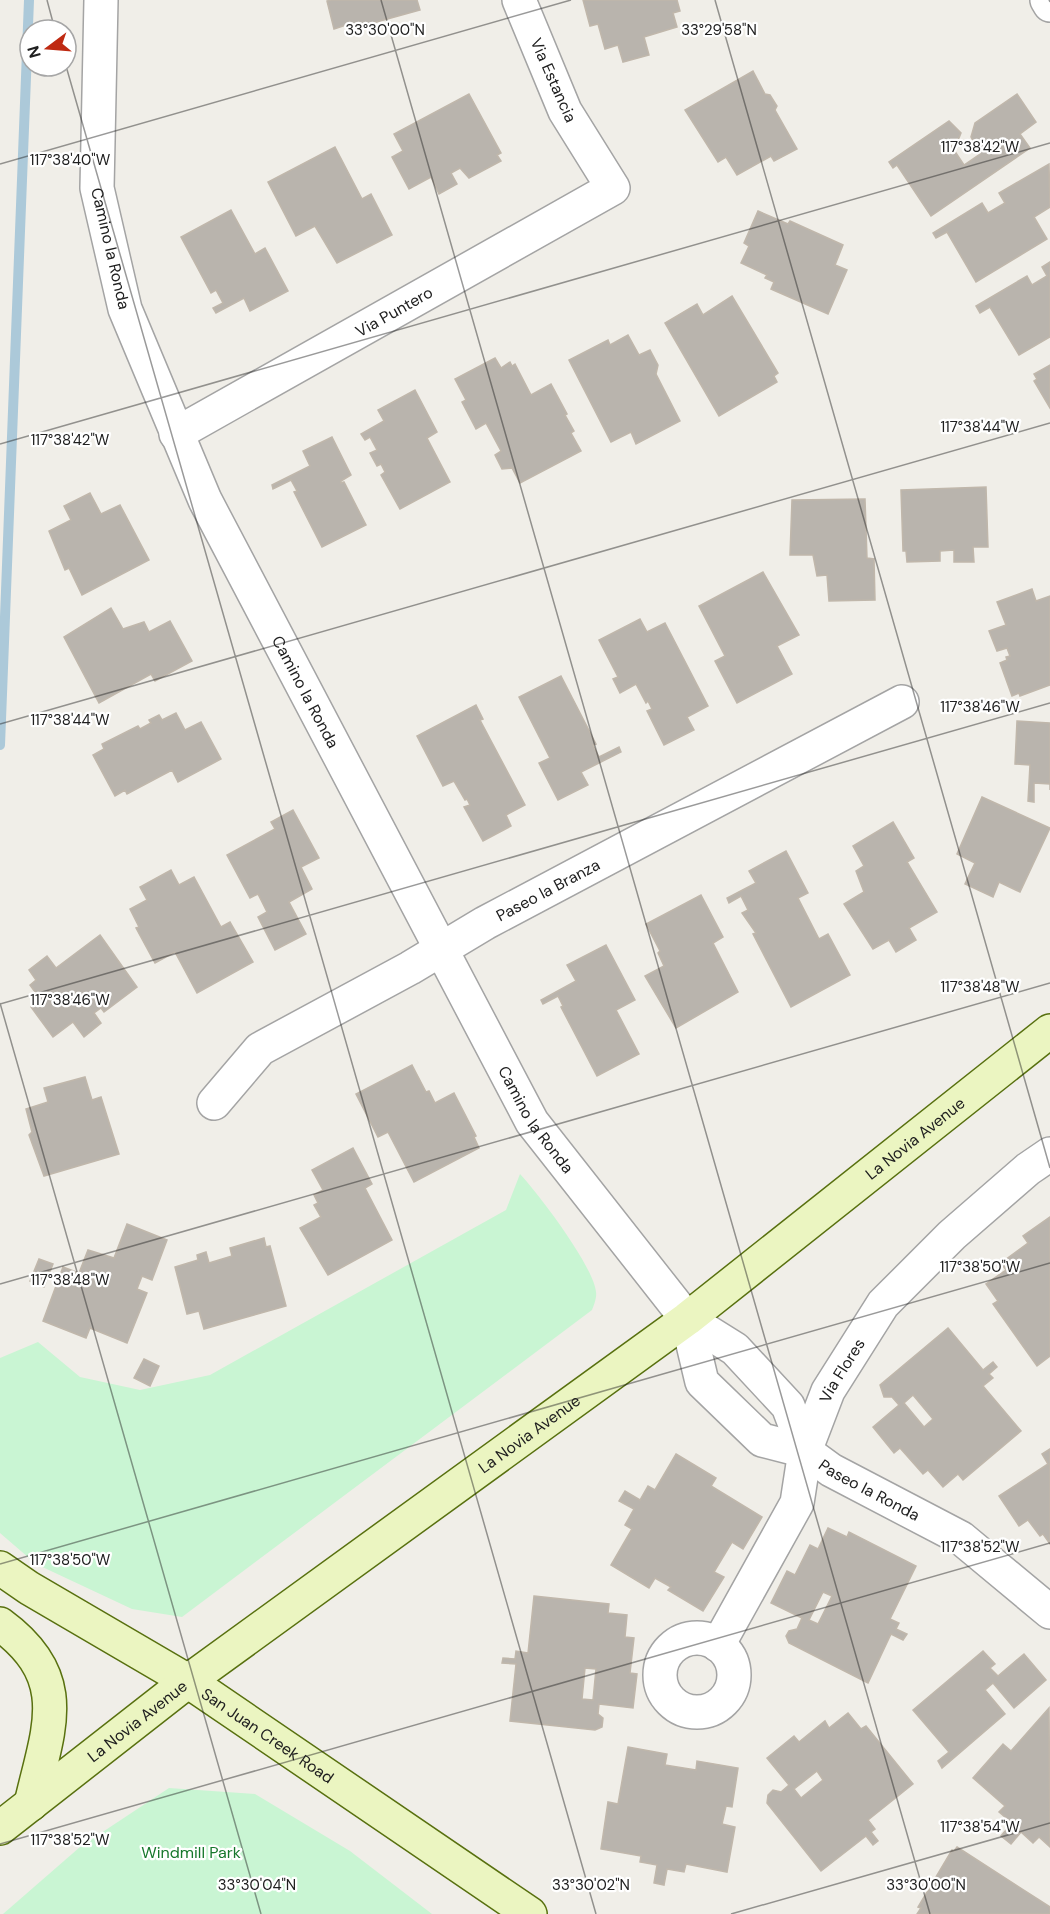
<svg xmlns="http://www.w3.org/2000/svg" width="1050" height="1914" font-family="'DM Sans',sans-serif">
  <rect width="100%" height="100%" fill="#f0eee8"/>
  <g fill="#c9f5d3">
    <path d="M 520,1174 C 538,1193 594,1267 596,1292 C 597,1297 594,1305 592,1310 L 182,1617 L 132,1609 L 36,1564 L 0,1533 L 0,1358 L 38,1342 L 80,1377 L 140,1390 L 210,1375 L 506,1210 Z"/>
    <polygon points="169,1788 255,1794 350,1851 432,1914 3,1914 80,1847"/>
  </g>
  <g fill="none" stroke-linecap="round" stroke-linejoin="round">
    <polyline stroke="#acc9d9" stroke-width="10" points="0,745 29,0"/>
  </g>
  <g fill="#b9b4ad" stroke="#c0b7ab" stroke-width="1.5" fill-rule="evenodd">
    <polygon points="331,0 417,0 420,10 351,29 349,24 334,29 327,1"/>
    <polygon points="583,0 677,0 680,11 673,13 677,27 644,37 649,55 623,62 618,45 605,49 598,24 590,26"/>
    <polygon points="753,71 765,94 770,95 777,106 775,110 797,149 774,161 771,156 737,175 726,157 718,162 685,110"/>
    <polygon points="469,94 501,153 497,155 501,161 469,178 460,168 451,173 457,184 439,194 431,177 409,189 392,157 403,151 394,134"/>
    <polygon points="1017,94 1036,122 1020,134 1030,148 931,216 897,165 893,168 889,162 949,121 961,133 959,138 950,144 964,165 980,154 971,137 975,123"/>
    <polygon points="335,147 362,199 371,194 392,235 337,263 315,226 296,236 268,182"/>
    <polygon points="1049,164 1050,207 1034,217 1047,239 976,282 947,232 936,238 933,233 982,203 988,213 1005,203 999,193"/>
    <polygon points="231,210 255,254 265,248 288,291 250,311 244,298 216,313 213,308 223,303 216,290 211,293 181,237"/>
    <polygon points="758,211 788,224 790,221 843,245 835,265 847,270 828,314 771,289 774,282 765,278 767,275 741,263 749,246 744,243"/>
    <polygon points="1050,262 1050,337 1019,355 990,307 980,313 976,306 1027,276 1032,285 1047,276 1042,267"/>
    <polygon points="732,296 778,373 774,376 777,382 719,416 665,323 697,304 703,315"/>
    <polygon points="628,335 639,355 650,350 658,365 656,374 680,421 636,444 631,432 611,442 569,360 608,340 610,345"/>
    <polygon points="495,358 501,368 510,362 512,366 515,364 531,395 551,384 567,414 565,415 574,431 571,433 581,451 520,483 512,468 502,469 495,455 501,451 486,423 476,429 462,402 466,400 455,379"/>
    <polygon points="1050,365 1050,408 1034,381 1037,379 1034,374"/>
    <polygon points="415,390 437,432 427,438 450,482 400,509 381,475 385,472 381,464 377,466 370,453 377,450 370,437 365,440 361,434 384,421 378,410"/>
    <polygon points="332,437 351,475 341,481 341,483 344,482 366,525 322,547 294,492 297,491 291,480 273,489 272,485 310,466 303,451"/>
    <polygon points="986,487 988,547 973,547 974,562 954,562 954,550 940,551 940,561 907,562 906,551 903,551 901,490"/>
    <polygon points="90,493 101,514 120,505 149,560 82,595 69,568 65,570 49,531 71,520 64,506"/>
    <polygon points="865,499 867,558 874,559 875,600 829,601 827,575 817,576 813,555 790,555 792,500"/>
    <polygon points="763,572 799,635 777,646 792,674 737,703 715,661 725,656 699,606"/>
    <polygon points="1032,589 1036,601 1050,596 1050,685 1020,696 1019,693 1012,696 1000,663 1007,660 1006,657 1010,656 1007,648 997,651 989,631 1006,625 997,602"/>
    <polygon points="111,608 123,629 144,622 149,632 170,621 192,661 155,681 151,674 99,703 64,637"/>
    <polygon points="640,619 647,632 665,623 708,706 687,717 694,730 664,745 647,711 652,709 648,701 646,703 636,684 620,693 613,679 618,677 599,640"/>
    <polygon points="561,676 596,744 593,745 599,757 619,747 621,752 581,772 588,785 558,800 539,763 550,758 519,697"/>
    <polygon points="476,705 483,719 480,720 525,805 506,815 511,826 483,841 464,807 470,805 467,799 465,800 454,781 443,786 417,736"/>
    <polygon points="176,713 185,730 201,722 221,759 178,782 172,770 127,794 125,790 115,796 93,755 104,749 102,744 138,726 140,729 151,723 149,720 159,715 162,720"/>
    <polygon points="1017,721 1050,723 1050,790 1050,784 1034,783 1034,802 1028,801 1030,765 1015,764"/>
    <polygon points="982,797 1050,828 1020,892 999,882 993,897 965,884 975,863 957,854"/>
    <polygon points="293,810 319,858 301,867 312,889 289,902 306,934 275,950 258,917 267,912 258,894 250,898 227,855 275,829 271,822"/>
    <polygon points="893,822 914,858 907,862 937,912 909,928 916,940 896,952 889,940 873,949 844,904 864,892 856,871 864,866 853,846"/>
    <polygon points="786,851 808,893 798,898 819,939 828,934 850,975 791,1007 753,934 756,933 742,913 748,910 741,896 729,903 727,898 756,883 749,871"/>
    <polygon points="171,870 179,885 194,877 221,927 230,922 253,962 197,993 175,952 155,963 136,928 139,927 130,909 147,900 140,887"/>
    <polygon points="701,895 723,937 713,943 738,992 676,1028 645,976 664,966 658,953 660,951 646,924"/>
    <polygon points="100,935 137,987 104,1012 101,1008 94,1013 101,1023 84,1037 73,1022 53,1037 31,1007 41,1000 30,985 36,980 29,970 47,956 56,968"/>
    <polygon points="606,945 635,1000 616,1010 639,1054 597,1076 561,1007 563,1006 558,996 543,1004 541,1000 576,981 567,965"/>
    <polygon points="412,1065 426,1092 429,1091 435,1103 454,1093 476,1136 474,1137 479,1148 414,1182 388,1132 378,1137 356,1094"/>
    <polygon points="85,1077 92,1100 101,1097 119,1154 44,1176 29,1135 32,1132 26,1109 48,1102 44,1088"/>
    <polygon points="353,1148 372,1184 365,1188 392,1240 328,1275 300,1228 321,1217 314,1205 318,1203 314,1195 323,1190 312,1170"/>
    <polygon points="1050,1217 1050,1356 1037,1366 993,1304 998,1301 986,1284 1006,1270 1001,1263 1028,1243 1023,1236"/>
    <polygon points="127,1224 167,1240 152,1280 142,1276 137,1289 147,1293 127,1343 90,1328 86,1338 43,1321 63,1267 79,1273 88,1250 114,1258"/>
    <polygon points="264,1238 266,1247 270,1246 286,1306 204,1329 199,1311 187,1314 175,1267 198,1260 197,1255 206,1252 209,1263 232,1256 230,1248"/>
    <polygon points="39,1259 53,1264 44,1287 30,1281"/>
    <path d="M 948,1328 L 983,1370 L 993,1362 L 997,1367 L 989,1374 L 993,1378 L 983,1386 L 1021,1431 L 963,1480 L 958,1474 L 943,1487 L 928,1470 L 923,1474 L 900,1448 L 894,1453 L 873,1427 L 899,1405 L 892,1397 L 884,1397 L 880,1385 ZM 913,1395 L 933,1419 L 924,1427 L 904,1403 Z"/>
    <polygon points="144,1359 159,1366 150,1386 134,1378"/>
    <polygon points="1050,1449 1050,1544 1043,1534 1040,1536 1028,1520 1019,1526 999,1496 1048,1464 1042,1454"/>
    <polygon points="676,1454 716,1478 711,1486 762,1517 743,1549 732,1542 714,1572 724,1577 703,1611 668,1590 671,1587 655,1578 649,1588 611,1565 632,1529 625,1525 634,1509 619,1501 625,1491 640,1500 648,1486 655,1490"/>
    <path d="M 828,1528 L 847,1537 L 849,1532 L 916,1566 L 890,1619 L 899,1623 L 896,1629 L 907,1634 L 903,1640 L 891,1634 L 868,1683 L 789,1643 L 786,1636 L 789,1631 L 797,1629 L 802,1618 L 771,1603 L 787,1571 L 795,1575 L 810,1545 L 818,1549 ZM 823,1592 L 832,1596 L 818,1624 L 809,1620 Z"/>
    <path d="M 534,1596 L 609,1604 L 608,1613 L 627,1615 L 625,1637 L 634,1638 L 630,1673 L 637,1674 L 633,1708 L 599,1704 L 598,1714 L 603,1718 L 602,1727 L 595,1730 L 510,1721 L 516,1664 L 502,1663 L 503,1658 L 515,1659 L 516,1651 L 528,1653 ZM 585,1668 L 596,1669 L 593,1700 L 582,1699 Z"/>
    <polygon points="983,1651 995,1664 990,1668 998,1676 1024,1654 1046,1680 1014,1708 993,1683 985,1690 1005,1714 942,1768 938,1761 949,1752 913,1710"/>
    <polygon points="1049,1708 1050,1847 1039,1837 1033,1843 1021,1832 1011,1844 1001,1836 1012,1823 999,1812 1005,1806 973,1778 1003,1744 1011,1751"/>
    <path d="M 848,1713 L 861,1729 L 866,1726 L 913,1784 L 868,1820 L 875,1829 L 871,1832 L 878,1841 L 873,1845 L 866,1836 L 821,1871 L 767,1803 L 768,1795 L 773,1790 L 781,1792 L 789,1785 L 767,1758 L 794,1736 L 799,1742 L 825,1721 L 829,1728 ZM 817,1771 L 823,1780 L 801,1798 L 794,1789 Z"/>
    <polygon points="628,1747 667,1754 665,1765 696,1770 697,1761 738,1768 732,1807 726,1806 722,1824 735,1827 727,1872 686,1864 684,1872 667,1869 664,1885 654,1883 657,1865 640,1862 641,1856 601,1849 608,1802 618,1804"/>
    <polygon points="957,1847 1050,1907 1050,1914 917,1914 921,1908 918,1907 952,1850 954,1851"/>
  </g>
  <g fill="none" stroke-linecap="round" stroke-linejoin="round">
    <g stroke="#a4a4a4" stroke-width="36">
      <g id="street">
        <path id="s1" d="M 101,0 L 97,188 L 125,309 L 205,500 L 532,1122 L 687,1319 L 735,1349 L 788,1406 L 805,1451"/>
        <polyline points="1047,0 1050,5"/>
        <path id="s2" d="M 176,434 L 613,188 L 565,111 L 519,0"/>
        <path id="s3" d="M 214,1103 L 260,1049 L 410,968 L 485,923 L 902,702"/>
        <path id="s4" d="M 687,1319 L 702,1382 L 762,1440 L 805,1451 L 831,1470 L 961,1538 L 1050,1612"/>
        <circle cx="697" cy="1675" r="37"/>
        <path id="s5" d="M 718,1645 L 797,1503 L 805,1451 L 828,1391 L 883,1304 L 952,1235 L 1028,1169 L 1050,1154"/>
      </g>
    </g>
    <g stroke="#58700f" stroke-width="36">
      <g id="secondary">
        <path id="s6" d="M 0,1568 L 29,1588 L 188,1681 L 530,1914"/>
        <path d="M 0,1624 C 74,1678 48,1729 31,1804"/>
        <path id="s7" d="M 0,1828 L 188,1681 L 687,1319 L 1050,1031"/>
      </g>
    </g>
    <use href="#street" stroke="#fff" stroke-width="33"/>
    <use href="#secondary" stroke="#ebf5c1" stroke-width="33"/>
  </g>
  <path fill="none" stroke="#202020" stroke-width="1.5" stroke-opacity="0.45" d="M 47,0 L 55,30M 381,0 L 930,1914M 715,0 L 1050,1168M 1049,0 L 1050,2M 66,66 L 596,1914M 0,164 L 571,0M 0,444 L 1050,143M 0,724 L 1050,423M 0,1003 L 261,1914M 0,1004 L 1050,703M 0,1284 L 1050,983M 0,1564 L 1050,1263M 0,1844 L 1050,1543M 731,1914 L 1050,1823"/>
  <g text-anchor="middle" stroke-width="4.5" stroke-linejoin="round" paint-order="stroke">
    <g font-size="16" fill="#202020" stroke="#fff">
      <text transform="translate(554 80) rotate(66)" y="6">Via Estancia</text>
      <text dy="6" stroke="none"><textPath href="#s1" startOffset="250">Camino la Ronda</textPath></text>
      <text dy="6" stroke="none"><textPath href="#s2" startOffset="250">Via Puntero</textPath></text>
      <text dy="6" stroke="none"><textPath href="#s1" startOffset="736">Camino la Ronda</textPath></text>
      <text dy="6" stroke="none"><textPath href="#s3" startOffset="400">Paseo la Branza</textPath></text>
      <text dy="6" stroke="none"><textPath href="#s1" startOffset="1222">Camino la Ronda</textPath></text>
      <text dy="6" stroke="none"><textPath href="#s7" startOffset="1146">La Novia Avenue</textPath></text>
      <text dy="6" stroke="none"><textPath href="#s5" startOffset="304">Via Flores</textPath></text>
      <text dy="6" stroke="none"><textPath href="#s7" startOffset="660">La Novia Avenue</textPath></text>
      <text dy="6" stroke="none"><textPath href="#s4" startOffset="268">Paseo la Ronda</textPath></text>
      <text dy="6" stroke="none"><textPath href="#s7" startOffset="174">La Novia Avenue</textPath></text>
      <text dy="6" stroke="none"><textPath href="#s6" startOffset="316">San Juan Creek Road</textPath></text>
    </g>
    <g font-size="16" fill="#16772b" stroke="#fff">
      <text x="191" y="1858">Windmill Park</text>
    </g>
  </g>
  <g font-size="15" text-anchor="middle" fill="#202020" stroke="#fff" stroke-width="4.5" stroke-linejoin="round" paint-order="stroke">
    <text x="385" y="35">33°30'00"N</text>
    <text x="719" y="35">33°29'58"N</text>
    <text x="980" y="152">117°38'42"W</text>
    <text x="70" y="165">117°38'40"W</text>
    <text x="980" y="432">117°38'44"W</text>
    <text x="70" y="445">117°38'42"W</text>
    <text x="980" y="712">117°38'46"W</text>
    <text x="70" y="725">117°38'44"W</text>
    <text x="980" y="992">117°38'48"W</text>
    <text x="70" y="1005">117°38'46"W</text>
    <text x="980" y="1272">117°38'50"W</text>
    <text x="70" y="1285">117°38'48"W</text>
    <text x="980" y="1552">117°38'52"W</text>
    <text x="70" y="1565">117°38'50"W</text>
    <text x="980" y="1832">117°38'54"W</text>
    <text x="70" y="1845">117°38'52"W</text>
    <text x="257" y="1890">33°30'04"N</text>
    <text x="591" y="1890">33°30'02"N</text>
    <text x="926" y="1890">33°30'00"N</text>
  </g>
  <g transform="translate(48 48) rotate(254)"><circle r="28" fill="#ffffff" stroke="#a6a6a6" stroke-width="1.5"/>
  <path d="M0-4.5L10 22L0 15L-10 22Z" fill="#bf2a12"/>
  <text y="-9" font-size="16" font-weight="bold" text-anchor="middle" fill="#202020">N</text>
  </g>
</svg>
